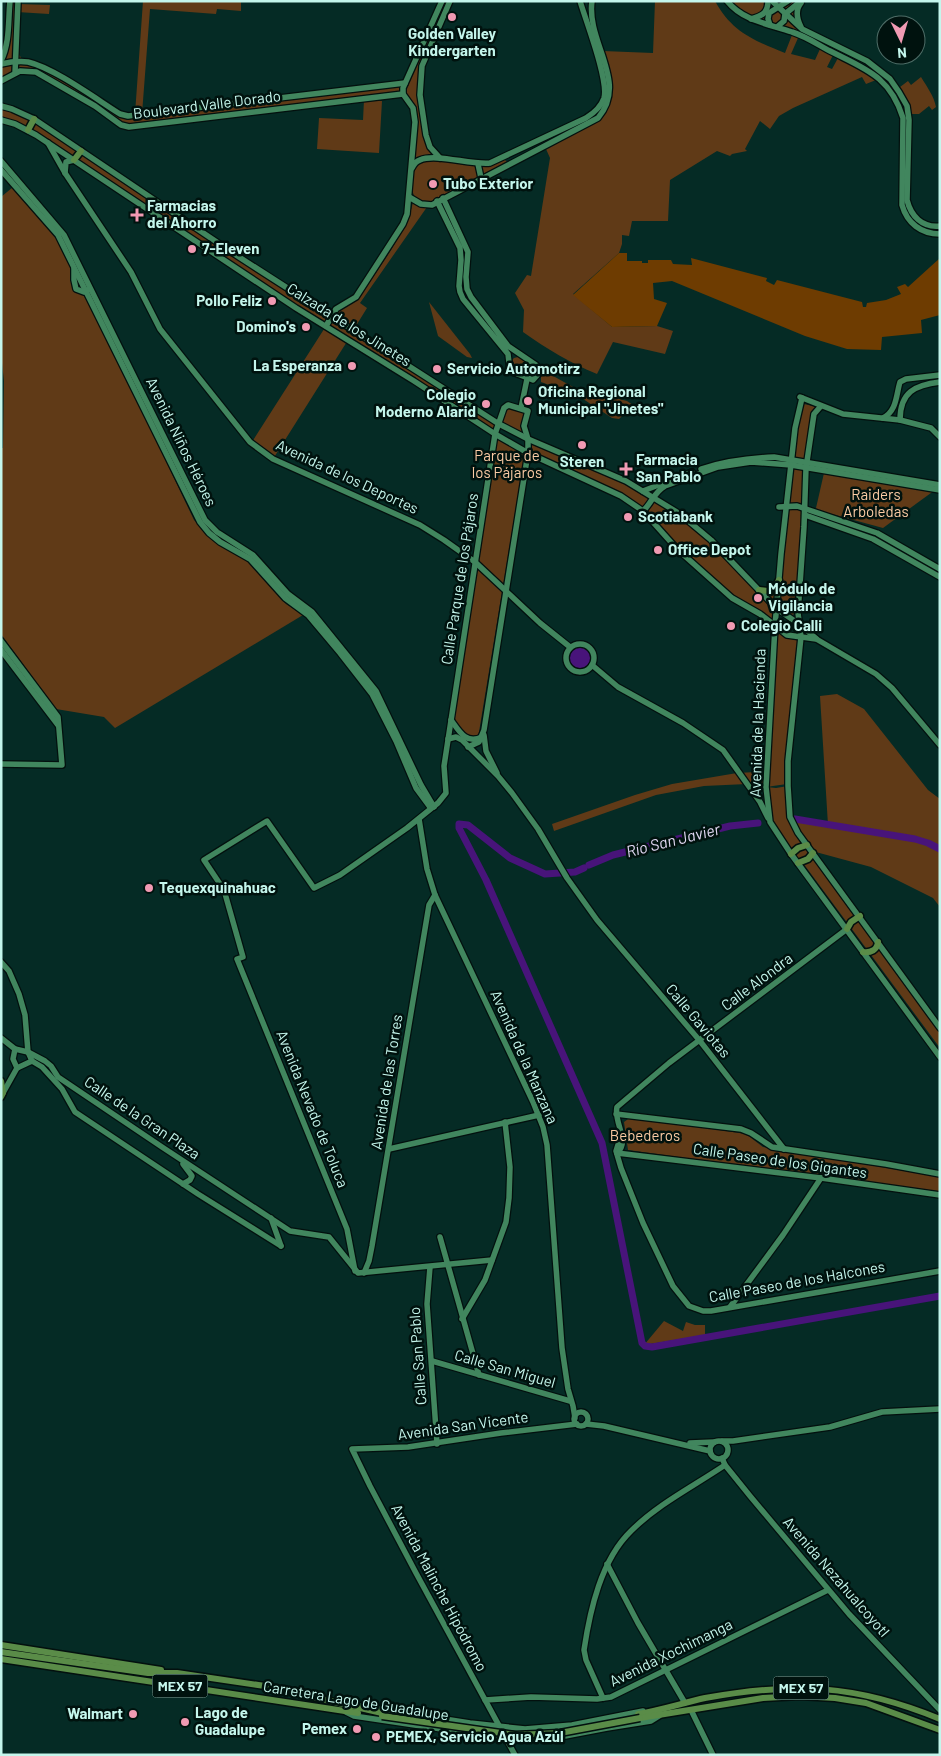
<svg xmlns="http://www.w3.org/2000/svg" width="941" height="1756" font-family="Barlow,sans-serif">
  <rect width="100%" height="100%" fill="#052b25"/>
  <g fill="#603a17">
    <polygon points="10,1 18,1 18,4 50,5 49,14 17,12 16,50 22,59 25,62 46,69 119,114 405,83 403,94 126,126 30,70 1,80 1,64 6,52"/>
    <polygon points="143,1 241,2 241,11 217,9 216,14 150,9 142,114 135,114"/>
    <path d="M 443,1 L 448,1 C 428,45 412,83 424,132 C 426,141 432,149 437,156 C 424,155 419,155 411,166 L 417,121 L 404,93 L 404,88 Z"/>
    <path d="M 655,1 L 715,1 C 732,32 753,40 785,53 L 792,35 L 798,38 L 791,54 L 815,60 L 820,49 L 833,55 L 827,67 L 832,69 L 838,58 L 863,69 L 876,80 L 866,84 L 862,77 L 793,108 L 779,116 L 770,129 L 760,121 L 745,149 L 747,151 L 732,154 L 730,156 L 717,151 L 670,180 L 668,221 L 632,221 L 629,236 L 622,235 L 622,244 L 619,253 L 573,294 L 612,327 L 657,326 L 673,331 L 665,354 L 613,342 L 597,374 C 570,363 547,349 523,332 L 524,310 L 515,293 L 527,275 L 531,276 L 550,158 L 546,149 L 598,121 L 610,104 L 612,82 L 603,51 L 653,53 Z"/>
    <polygon points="728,1 801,1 798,6 801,29 812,38 751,19"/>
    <path d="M 921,77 C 927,87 934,96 936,107 L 932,110 L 929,106 L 919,114 L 906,114 L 901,98 L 896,90 L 908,81 L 911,85 Z"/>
    <polygon points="364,100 382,101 379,153 317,149 319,118 363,120"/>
    <polygon points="1,107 34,120 497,424 494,433 348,340 273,459 252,442 326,326 73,159 1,119"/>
    <path d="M 424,159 L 477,164 L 504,159 L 508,163 L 432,203 C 417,203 411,197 412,181 C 412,170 413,164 424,159 Z"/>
    <polygon points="13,187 56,238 74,269 194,520 211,538 248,562 286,604 303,615 115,728 104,717 56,709 1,634 1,448 3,448 4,381 1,354 1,197"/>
    <path d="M 413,202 L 427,207 L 360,303 L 367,308 L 354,329 L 334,316 C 341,307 349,305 358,299 C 375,273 408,231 413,202 Z"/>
    <polygon points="429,302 470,354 472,358 467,357 438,336"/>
    <polygon points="518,357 523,358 538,370 533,380 511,370 511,361 514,358"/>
    <polygon points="546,372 573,387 627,401 633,405 619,419 612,418 577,395 541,382 541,375"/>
    <polygon points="804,404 817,407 805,460 792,458 802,405"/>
    <polygon points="506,407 528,411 522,433 500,423"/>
    <polygon points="496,438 524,454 524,458 478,738 472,740 456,725 454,718"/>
    <polygon points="532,442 606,472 680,514 759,587 766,589 778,580 774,626 769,617 733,597 704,574 643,510 529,452"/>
    <polygon points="792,466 805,468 805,508 788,505"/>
    <polygon points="824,473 935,490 883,528 817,510 816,508"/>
    <polygon points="787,507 804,509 795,612 793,615 777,609"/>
    <polygon points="775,628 787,638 800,641 787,784 766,787 747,784 704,786 656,795 554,831 552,824 635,795 672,784 737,773 756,772 767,766"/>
    <polygon points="837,694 864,709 928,790 940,799 940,907 933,898 871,867 812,851 940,1028 940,1048 800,859 797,860 770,822 766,787 776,788 788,786 792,822 795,819 828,825 820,696"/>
    <polygon points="631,1117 746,1134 763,1147 940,1177 940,1193 628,1150 624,1122"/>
    <polygon points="664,1321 683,1331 686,1322 695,1325 705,1325 705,1335 644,1345"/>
  </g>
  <polygon fill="#6e3c01" points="619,253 627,253 627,261 642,261 642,263 648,263 648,260 671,260 673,264 692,265 691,258 767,278 766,281 774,285 777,280 862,302 863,307 866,307 867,303 886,300 901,294 897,287 905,284 908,287 940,258 940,315 921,320 922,333 882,337 881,350 847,349 805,336 672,281 653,283 654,299 667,303 657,326 612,327 573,295"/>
  <circle fill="#48147a" stroke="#6d589c" cx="579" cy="658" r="13"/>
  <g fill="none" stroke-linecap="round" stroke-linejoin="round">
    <g stroke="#48147a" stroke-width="7">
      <polyline points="795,819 915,839 928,843 940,849"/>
      <polyline points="589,865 613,855 730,826 758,823"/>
      <polyline points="584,868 575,872 545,874 510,858 468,825 459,824 459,828 486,880 602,1143 642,1343 645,1346 652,1347 940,1296"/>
    </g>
    <g stroke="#03100e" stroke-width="8">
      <g id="secondary">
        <path d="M 727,1 C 743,21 769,24 792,32 C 805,36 817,44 830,51 C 865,69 890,76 903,118 L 902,205 C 907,223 921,234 940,234"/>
        <path d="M 772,1 L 802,29 L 867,61 L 890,79 L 899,92 L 907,106 L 909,120 L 907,200 C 911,216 922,228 940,226"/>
        <path d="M 751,19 C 762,16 768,13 768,1"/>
        <polyline points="770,25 768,19 769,13 788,1"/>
        <polyline points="777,27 784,21 785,14 801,1"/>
        <path d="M 801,27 C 797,19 795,10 801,3"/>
        <path d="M 1,61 C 10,43 8,21 10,1"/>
        <path d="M 1,64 C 10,62 19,61 28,62 C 54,68 96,99 120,114 L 128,116 L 405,83"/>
        <polyline points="15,73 18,1"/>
        <polyline points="1,81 20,71 36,72 95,106 121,125 129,127 403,94"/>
        <polyline points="1,106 12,109 34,119 239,257 499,424 528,439 626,481 680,514 711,540 777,609 799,624 818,640 876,674 892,688 940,745"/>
        <polyline points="1,120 15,124 36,135 296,308 414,381 495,434 528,453 621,496 643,511 677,549 732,598 760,614 787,635 816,639"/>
        <polyline points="48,143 65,173 131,272 160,329 250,442 273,459 420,525 444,540 475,562 540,623 570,647"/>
        <polyline points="440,158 430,147 426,135 420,95 422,66 450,1"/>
        <polyline points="1,161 64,235 205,520 217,532 253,555 288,594 312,612 376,691 421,785 434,807"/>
        <polyline points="478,164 481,178"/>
        <path d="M 412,168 C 414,164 416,161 420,160 C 436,153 470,165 490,163 L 586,118 C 594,113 601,107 604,98 C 609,81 586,21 580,1"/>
        <polyline points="1,170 58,235 200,522 209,533 220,542 250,559 285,598 308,615 340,653 372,694 396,741 416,788 430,807"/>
        <polyline points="65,173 66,162 74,160"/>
        <path d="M 409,197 L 421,204 L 432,205 L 598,118 C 629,82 586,42 592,1"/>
        <polyline points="437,201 460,248 461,260 459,286 460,292 463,299 508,354 510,371 533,380 540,372 536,365 508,346 471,297 467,289 466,277 468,252 443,198"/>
        <polyline points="74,269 74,280 76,289 84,292 90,289"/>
        <polyline points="326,326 336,309 356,297 403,224 407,214 415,122 413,108 403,94 403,88 442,1"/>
        <polyline points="800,397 843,414 900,420 931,428 940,437"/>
        <polyline points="802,398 795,428 781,554 775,626 766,787 770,822 791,854 940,1057"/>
        <polyline points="821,406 814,414 806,468 804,527 798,613 801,637 788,761 788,786 790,817 798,833 940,1028"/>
        <polyline points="521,408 527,379"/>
        <path d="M 883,418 C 897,411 896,395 900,382 L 906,379 L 940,375"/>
        <path d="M 900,420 C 900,392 915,385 940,382"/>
        <path d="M 701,469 C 725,461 749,458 774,457 L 940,485"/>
        <polyline points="643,491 692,472"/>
        <polyline points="779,507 797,506 877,533 940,569"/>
        <path d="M 643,511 C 652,503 654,492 665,486 L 718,467 L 751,462 L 791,465 L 940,490"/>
        <polyline points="805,515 873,539 940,577"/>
        <polyline points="1,641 58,717 62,765 1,764"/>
        <circle cx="580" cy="658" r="14"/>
        <polyline points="1,650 58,725"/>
        <polyline points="592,665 618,687 683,723 723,750 760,802 768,818"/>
        <path d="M 451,720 C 459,731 466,745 482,737"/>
        <polyline points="484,735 486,751 497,773"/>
        <polyline points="448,739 456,737 462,740 498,776 512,793 538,829 567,878 597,920 700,1041 784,1149"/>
        <polyline points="419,819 427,869 435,895 533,1102 543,1127 547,1145 562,1348 568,1389 573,1406 575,1418"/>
        <polyline points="1,962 9,971 19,994 25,1015 28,1052 32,1061 42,1067 62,1089 75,1112 198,1194 281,1246"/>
        <polyline points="1,1038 15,1049 28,1052 45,1061 51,1066 58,1077 162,1147 290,1231 329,1237 358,1273 492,1260"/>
        <polyline points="15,1049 13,1059 17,1068"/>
        <polyline points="3,1093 17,1068 32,1061"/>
        <polyline points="616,1114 741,1129 751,1133 772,1147 886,1164 940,1174"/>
        <polyline points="621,1135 616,1151 621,1168 643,1223 673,1286 689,1306 703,1311 711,1311 940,1271"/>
        <polyline points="389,1149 539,1115"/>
        <path d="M 617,1153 C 631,1141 613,1122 617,1107 L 669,1063 L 847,929"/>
        <polyline points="617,1153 821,1178 940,1195"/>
        <polyline points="183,1164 192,1176 190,1180 183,1184"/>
        <polyline points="271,1218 281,1246"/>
        <polyline points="440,1237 479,1375"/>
        <polyline points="430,1267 427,1304 437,1444"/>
        <polyline points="355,1271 347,1229 237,959 243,957 224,890 204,860 267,821 314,888 340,875 407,828 438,803 446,793 444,766 495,434 504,408 508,405 528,411 524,426 528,439 528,453 484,730 479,742 468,747"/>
        <polyline points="364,1273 369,1261 372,1246 429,905 435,895"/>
        <polyline points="730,1307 783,1235 821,1178"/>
        <polyline points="462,1319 485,1280 506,1222 509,1198 510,1167 505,1122"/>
        <polyline points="432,1361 570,1401"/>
        <circle cx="581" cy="1419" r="7"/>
        <polyline points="586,1424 604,1426 710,1451"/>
        <polyline points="722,1441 733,1441 830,1427 882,1412 940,1409"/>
        <circle cx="719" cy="1450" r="9"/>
        <polyline points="690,1443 714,1442"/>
        <polyline points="722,1458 725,1465 750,1496 849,1614 940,1710"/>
        <polyline points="607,1564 638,1623 685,1703"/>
        <path d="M 603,1698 L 586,1660 L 584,1650 C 590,1610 601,1560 631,1531 C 658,1504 694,1486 725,1465"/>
        <polyline points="485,1700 531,1697 597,1699 611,1697 828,1590"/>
        <polyline points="355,1705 470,1723 525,1729 572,1725 643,1711"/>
        <polyline points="691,1710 713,1755"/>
        <polyline points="346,1712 354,1716 482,1735 535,1738 565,1736 607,1728 651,1721 659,1716"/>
        <polyline points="515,1755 416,1573 370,1486 352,1449 408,1447 501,1433 577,1424"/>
      </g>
    </g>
    <g stroke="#03100e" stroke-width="9">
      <g id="primary">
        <polyline points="28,130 34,119"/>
        <polyline points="74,160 81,151"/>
        <polyline points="759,590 768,591 774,588 779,580"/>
        <polyline points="791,854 798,848 807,845"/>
        <polyline points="798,863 808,859 813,853"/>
        <polyline points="847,929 851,922 860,916"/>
        <path d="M 863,952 C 871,953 877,950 878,942"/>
        <polyline points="1,1081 3,1093 1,1097"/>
        <polyline points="1,1645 161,1670"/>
        <polyline points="1,1652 148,1673 177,1673 265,1686 382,1713"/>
        <polyline points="1,1659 358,1713"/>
        <path d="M 638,1714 C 661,1710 683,1703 705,1698 C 794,1682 855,1684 940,1719"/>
        <polyline points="640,1718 763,1698 800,1696 835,1698 866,1703 940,1730"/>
      </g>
    </g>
    <use href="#secondary" stroke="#41865e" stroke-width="5.5"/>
    <use href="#primary" stroke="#5a8c48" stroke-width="6"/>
    <g stroke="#03100e" stroke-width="9" stroke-linecap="butt">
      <polyline id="primary-bridge" points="382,1716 515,1735 560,1733 640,1718"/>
    </g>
    <use href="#primary-bridge" stroke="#5a8c48" stroke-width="6"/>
  </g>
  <g fill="#f19ab3" stroke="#00120e" stroke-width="2">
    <circle cx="452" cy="17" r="5"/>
    <circle cx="433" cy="184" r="5"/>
    <path d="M134.5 207.5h5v5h5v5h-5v5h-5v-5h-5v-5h5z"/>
    <circle cx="192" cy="249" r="5"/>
    <circle cx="272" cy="301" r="5"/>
    <circle cx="306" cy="327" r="5"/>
    <circle cx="352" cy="366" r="5"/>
    <circle cx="437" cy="369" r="5"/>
    <circle cx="528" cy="401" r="5"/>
    <circle cx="486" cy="404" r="5"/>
    <circle cx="582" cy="445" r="5"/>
    <path d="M623.5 461.5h5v5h5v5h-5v5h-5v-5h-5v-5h5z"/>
    <circle cx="628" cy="517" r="5"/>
    <circle cx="658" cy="550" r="5"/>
    <circle cx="758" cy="598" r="5"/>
    <circle cx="731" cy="626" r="5"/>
    <circle cx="149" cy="888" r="5"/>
    <circle cx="133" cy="1714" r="5"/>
    <circle cx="185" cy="1722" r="5"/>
    <circle cx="357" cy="1729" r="5"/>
    <circle cx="376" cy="1737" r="5"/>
  </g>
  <g text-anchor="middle" stroke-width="5" stroke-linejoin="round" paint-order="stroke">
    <g fill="#00120e" stroke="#89b2a9" stroke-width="1">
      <rect x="152.5" y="1674.5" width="55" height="23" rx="4"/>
      <rect x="773.5" y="1676.5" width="55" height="23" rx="4"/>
    </g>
    <g font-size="14" font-weight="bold" fill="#c4f6ec">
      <text x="180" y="1691">MEX 57</text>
      <text x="801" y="1693">MEX 57</text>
    </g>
    <g font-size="15" font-weight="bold" fill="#c4f6ec" stroke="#00120e" text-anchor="start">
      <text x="452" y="39" text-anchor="middle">Golden Valley<tspan x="452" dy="17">Kindergarten</tspan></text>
      <text x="443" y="189">Tubo Exterior</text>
      <text x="147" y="211">Farmacias<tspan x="147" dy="17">del Ahorro</tspan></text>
      <text x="202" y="254">7-Eleven</text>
      <text x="262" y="306" text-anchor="end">Pollo Feliz</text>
      <text x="296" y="332" text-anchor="end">Domino's</text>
      <text x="342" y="371" text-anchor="end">La Esperanza</text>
      <text x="447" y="374">Servicio Automotirz</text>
      <text x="538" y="397">Oficina Regional<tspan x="538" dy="17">Municipal "Jinetes"</tspan></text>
      <text x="476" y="400" text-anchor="end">Colegio<tspan x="476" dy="17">Moderno Alarid</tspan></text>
      <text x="636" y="465">Farmacia<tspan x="636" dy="17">San Pablo</tspan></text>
      <text x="582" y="467" text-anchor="middle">Steren</text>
      <text x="638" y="522">Scotiabank</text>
      <text x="668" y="555">Office Depot</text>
      <text x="768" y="594">Módulo de<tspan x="768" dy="17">Vigilancia</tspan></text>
      <text x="741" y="631">Colegio Calli</text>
      <text x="159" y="893">Tequexquinahuac</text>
      <text x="195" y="1718">Lago de<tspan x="195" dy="17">Guadalupe</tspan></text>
      <text x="123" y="1719" text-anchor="end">Walmart</text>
      <text x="347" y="1734" text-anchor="end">Pemex</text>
      <text x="386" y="1742">PEMEX, Servicio Agua Azúl</text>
    </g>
    <g font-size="15" fill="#c4f6ec" stroke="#00120e">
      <text transform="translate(207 105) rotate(-7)" y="5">Boulevard Valle Dorado</text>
      <text transform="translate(349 325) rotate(32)" y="5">Calzada de los Jinetes</text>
      <text transform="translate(181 442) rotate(64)" y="5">Avenida Niños Héroes</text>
      <text transform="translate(347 477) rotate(25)" y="5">Avenida de los Deportes</text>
      <text transform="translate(460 579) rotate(-81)" y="5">Calle Parque de los Pájaros</text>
      <text transform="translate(758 723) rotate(-88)" y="5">Avenida de la Hacienda</text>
      <text transform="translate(757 982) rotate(-37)" y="5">Calle Alondra</text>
      <text transform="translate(698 1021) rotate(50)" y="5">Calle Gaviotas</text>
      <text transform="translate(524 1057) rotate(66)" y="5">Avenida de la Manzana</text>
      <text transform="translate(387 1082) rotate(-81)" y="5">Avenida de las Torres</text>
      <text transform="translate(312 1109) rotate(68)" y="5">Avenida Nevado de Toluca</text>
      <text transform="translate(142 1118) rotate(34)" y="5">Calle de la Gran Plaza</text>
      <text transform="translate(780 1161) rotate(8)" y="5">Calle Paseo de los Gigantes</text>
      <text transform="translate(797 1282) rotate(-10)" y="5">Calle Paseo de los Halcones</text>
      <text transform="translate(418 1356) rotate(-94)" y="5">Calle San Pablo</text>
      <text transform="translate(505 1369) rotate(16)" y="5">Calle San Miguel</text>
      <text transform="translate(463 1426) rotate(-8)" y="5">Avenida San Vicente</text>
      <text transform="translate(836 1577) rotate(49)" y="5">Avenida Nezahualcoyotl</text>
      <text transform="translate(439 1588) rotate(62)" y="5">Avenida Malinche Hipódromo</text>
      <text transform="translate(671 1653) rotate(-26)" y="5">Avenida Xochimanga</text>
      <text transform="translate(356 1701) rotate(9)" y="5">Carretera Lago de Guadalupe</text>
    </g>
    <g font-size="15" fill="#fbcba4" stroke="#00120e">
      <text x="507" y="461">Parque de<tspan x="507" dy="17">los Pájaros</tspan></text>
      <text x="876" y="500">Raiders<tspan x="876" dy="17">Arboledas</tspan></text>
      <text x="645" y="1141">Bebederos</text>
    </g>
    <g font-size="16" font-style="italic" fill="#e3daf5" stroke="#00120e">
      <text transform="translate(673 840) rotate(-14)" y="6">Río San Javier</text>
    </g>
  </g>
  <rect width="941" height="1756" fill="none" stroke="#c4f6ec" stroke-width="5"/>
  <g transform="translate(901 40) rotate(175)"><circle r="24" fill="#00120e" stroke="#4e6d67"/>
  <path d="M0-4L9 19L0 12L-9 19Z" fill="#f19ab3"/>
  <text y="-8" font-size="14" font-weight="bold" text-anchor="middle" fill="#c4f6ec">N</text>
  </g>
</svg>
